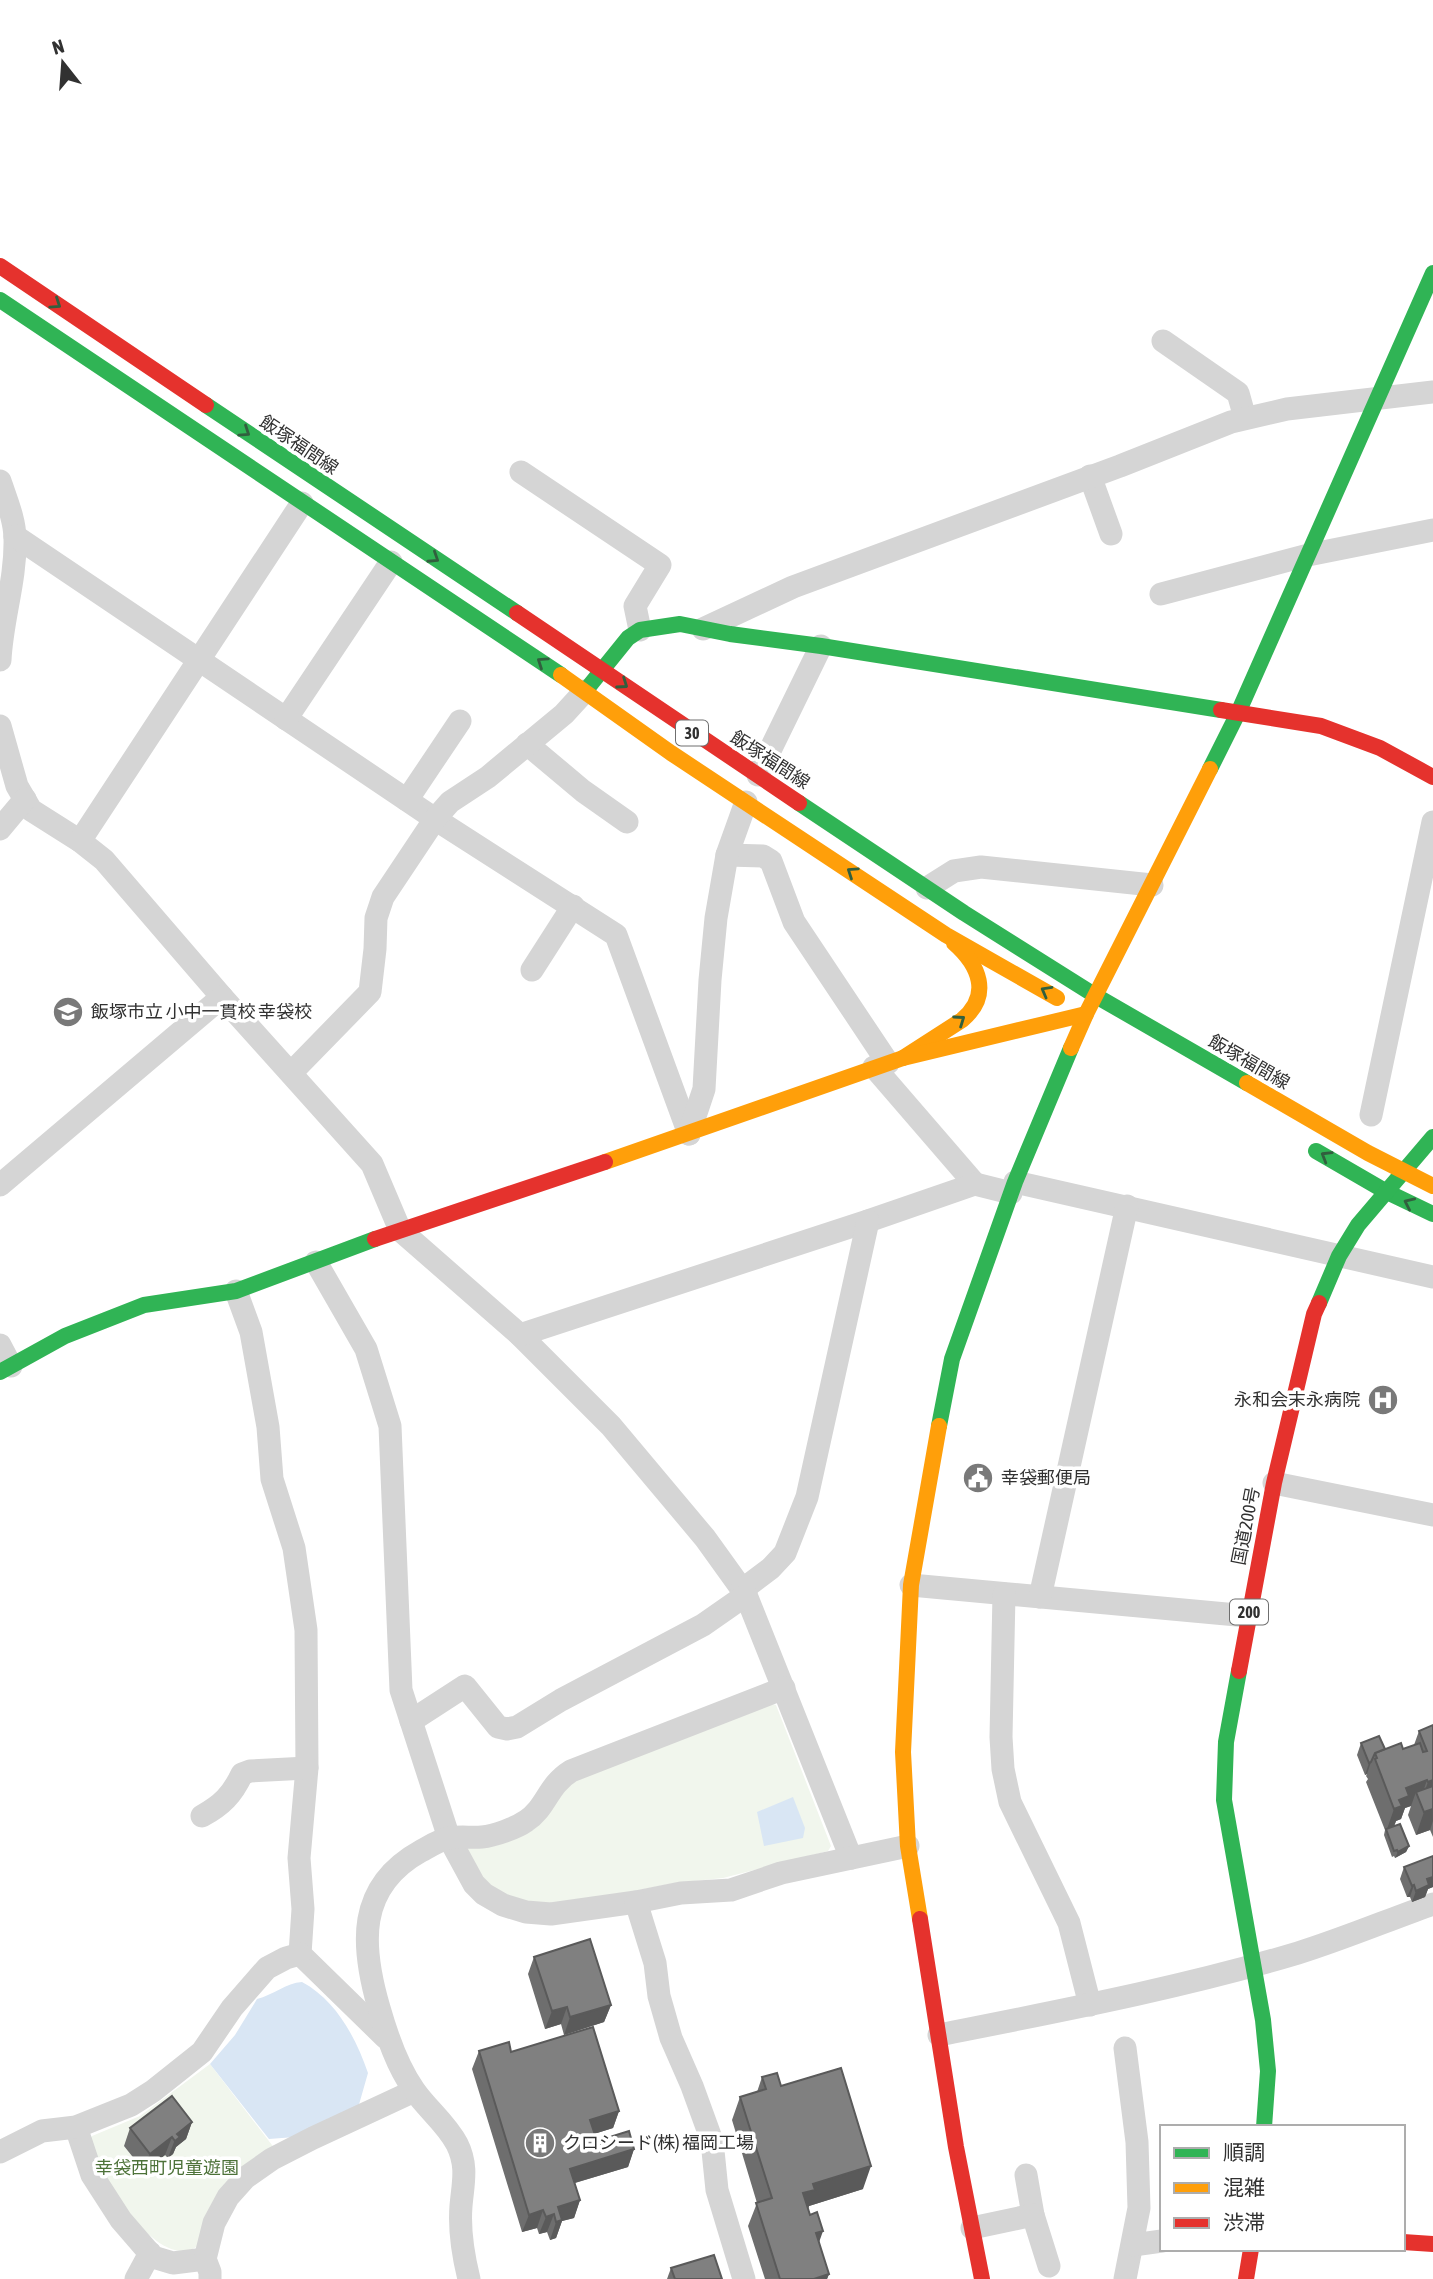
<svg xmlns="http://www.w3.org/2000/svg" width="1433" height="2279" font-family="'Asap Condensed','Noto Sans JP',sans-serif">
  <rect width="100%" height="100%" fill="#fff"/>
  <g fill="#f1f6ed">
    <polygon points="765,1702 776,1705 831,1846 828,1851 723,1878 675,1883 557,1906 536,1905 492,1890 459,1844 489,1843 560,1784"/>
    <path d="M 210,2064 L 275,2149 C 222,2172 219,2193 201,2244 C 158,2279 101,2172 87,2143 L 92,2136 L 140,2116 Z"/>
  </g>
  <g fill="#d9e6f4">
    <polygon points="793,1797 805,1828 803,1838 764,1846 757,1812"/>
    <path d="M 302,1982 C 336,2000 356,2038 368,2073 L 358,2108 L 295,2137 L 269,2139 L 210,2064 L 235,2035 L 257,1999 C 273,1995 286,1983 302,1982 Z"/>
  </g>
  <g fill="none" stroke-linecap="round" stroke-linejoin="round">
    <g stroke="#d5d5d5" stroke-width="23">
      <polyline points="1163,341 1238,393 1245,418"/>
      <polyline points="521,472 660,565 635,606 640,630"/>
      <polyline points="1090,476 1111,534"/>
      <path d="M 0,481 C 6,499 15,520 15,539 C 16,580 2,619 0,660"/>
      <polyline points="15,536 435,819 616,935 689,1134"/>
      <polyline points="1161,594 1308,555 1433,530"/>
      <polyline points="703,629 793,587 1120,466 1231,422 1287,409 1433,392"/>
      <polyline points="286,719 391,562"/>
      <polyline points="0,726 17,786 31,810 80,841 104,860 222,997 372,1164 400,1230 520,1335 611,1426 705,1538 746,1595 851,1858"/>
      <polyline points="527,744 583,791 627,822"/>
      <polyline points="758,775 821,646"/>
      <polyline points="407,800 460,721"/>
      <polyline points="0,829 25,799"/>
      <polyline points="80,841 302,503"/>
      <polyline points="727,855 763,856 771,861 794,922 888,1063"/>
      <polyline points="927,888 954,871 981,867 1152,885"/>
      <polyline points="532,970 573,906"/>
      <polyline points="874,1067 975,1184"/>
      <polyline points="291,1073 370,992 375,949 376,918 383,897 435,819 450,802 488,777 564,714 585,691"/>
      <polyline points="1371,1115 1433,822"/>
      <polyline points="689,1134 704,1089 710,980 716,918 727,855 746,802"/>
      <polyline points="1015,1182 1433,1277"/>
      <polyline points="0,1185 222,997"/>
      <polyline points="316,1262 366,1349 390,1426 401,1690 449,1838 474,1884 484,1894 503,1905 526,1912 551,1914 636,1902 681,1893 731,1890 781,1873 908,1846"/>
      <polyline points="236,1291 251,1332 268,1427 272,1479 294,1548 306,1630 307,1768 299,1858 303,1909 300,1954 385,2037"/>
      <polyline points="520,1335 868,1221 975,1184 1011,1193"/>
      <polyline points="0,1345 11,1366"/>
      <polyline points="1274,1483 1433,1515"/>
      <polyline points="911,1585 1248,1616"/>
      <polyline points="742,1590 771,1568 785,1553 807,1497 868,1221"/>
      <polyline points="1004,1594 1001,1737 1003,1769 1010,1802 1069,1923 1090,2005"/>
      <polyline points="1040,1597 1127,1206"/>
      <polyline points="411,1721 465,1686 498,1727 507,1729 517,1727 561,1700 703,1625 746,1595"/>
      <path d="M 202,1816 C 222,1805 232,1795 242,1774 L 250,1771 L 307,1768"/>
      <polyline points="636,1902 655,1963 659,1996 671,2038 692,2086 712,2141 717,2190 744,2279"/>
      <path d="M 939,2035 C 1059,2011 1181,1988 1298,1953 C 1343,1939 1388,1920 1433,1904"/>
      <polyline points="1125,2048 1137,2142 1139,2208 1125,2279"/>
      <polyline points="76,2127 92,2175 121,2220 153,2257 173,2263 205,2259"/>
      <polyline points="0,2152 42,2131 76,2127 131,2105 153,2091 202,2052 232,2008 267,1968 286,1958 300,1954"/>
      <polyline points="1026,2175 1033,2215"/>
      <polyline points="972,2228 1033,2215 1049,2266"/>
      <polyline points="1133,2245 1162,2241"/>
      <polyline points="136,2279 150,2253"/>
      <polyline points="210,2279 210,2272 205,2259 214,2223 228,2197 245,2178 272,2159 313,2138 414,2091"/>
      <path d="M 469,2279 C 463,2255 459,2231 461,2206 C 463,2183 468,2166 457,2144 C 446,2123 427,2109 414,2090 C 397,2066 387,2036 379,2008 C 361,1946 356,1887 421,1851 C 430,1846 441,1839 450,1838 C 460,1836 471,1838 482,1837 C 494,1836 516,1828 526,1821 C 547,1807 547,1786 571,1771 L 784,1688"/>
    </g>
    <g stroke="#30b455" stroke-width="16">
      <polyline points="0,300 561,675"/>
      <polyline points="206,405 517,613"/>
      <polyline points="586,690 628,638 640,630 680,624 730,634 821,646 1221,710"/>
      <polyline points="1210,769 1238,713 1433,273"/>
      <polyline points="799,803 964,913 1096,996 1247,1083"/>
      <polyline points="1316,1151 1385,1191 1433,1214"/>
      <polyline points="1319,1303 1339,1256 1358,1225 1433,1137"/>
      <polyline points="0,1372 65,1336 144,1305 236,1291 375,1239"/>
      <polyline points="939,1426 952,1359 1015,1182 1071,1048"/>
      <polyline points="1239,1671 1226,1742 1224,1800 1263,2020 1268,2071 1264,2127"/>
    </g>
    <g stroke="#ff9f0a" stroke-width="16">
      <polyline points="561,675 671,753 946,935 1057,998"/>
      <polyline points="1071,1048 1086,1014 1210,769"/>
      <path d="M 903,1058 L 962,1020 C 992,995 979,965 954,943"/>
      <polyline points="1247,1083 1368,1153 1433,1186"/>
      <polyline points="605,1162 903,1058 1086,1014"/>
      <polyline points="920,1919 908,1846 903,1752 911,1585 939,1426"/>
    </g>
    <g stroke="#e5322d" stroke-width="16">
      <polyline points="0,266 206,405"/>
      <polyline points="517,613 799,803"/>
      <polyline points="1221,710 1321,726 1380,748 1433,777"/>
      <polyline points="375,1239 605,1162"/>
      <polyline points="1239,1671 1274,1483 1314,1314 1319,1303"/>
      <polyline points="920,1919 956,2147 982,2279"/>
      <polyline points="1403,2242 1433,2244"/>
      <polyline points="1246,2279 1251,2249"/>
    </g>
  </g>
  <g fill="#6e6e6e">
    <polygon points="1433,1725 1433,1837 1430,1830 1416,1835 1408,1815 1411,1806 1405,1808 1401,1819 1396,1821 1394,1826 1409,1846 1406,1852 1395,1858 1394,1856 1392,1857 1384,1835 1385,1830 1366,1782 1368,1779 1366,1776 1367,1774 1365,1775 1357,1755 1361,1743 1385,1749 1403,1749 1414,1745 1419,1731"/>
    <polygon points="1433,1856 1433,1887 1428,1889 1425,1897 1412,1902 1410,1897 1407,1897 1400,1879 1404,1867"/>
    <polygon points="534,1957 611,2005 604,2022 564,2035 561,2024 545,2029 528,1974"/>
    <polygon points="479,2051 511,2052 619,2111 613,2128 594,2134 597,2141 634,2149 628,2167 575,2183 580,2200 574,2218 562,2221 556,2238 550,2240 547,2232 539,2234 537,2228 522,2232 472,2069"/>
    <polygon points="762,2077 781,2086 863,2189 809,2206 808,2209 829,2274 827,2279 765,2279 748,2226 757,2203 732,2120 740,2097 757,2092"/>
    <polygon points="192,2122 186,2139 176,2147 173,2154 168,2158 165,2155 144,2171 124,2146 130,2128"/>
    <polygon points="671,2268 722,2279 667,2279"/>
  </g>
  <g fill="#5a5a5a">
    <polygon points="1371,1762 1367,1774 1365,1775 1369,1763"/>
    <polygon points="1427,1780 1420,1801 1416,1792 1411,1806 1405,1808 1401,1819 1396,1821 1393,1829 1386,1832 1394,1809 1406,1788"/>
    <polygon points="1433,1780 1433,1788 1420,1803 1428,1782"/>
    <polygon points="1433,1809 1433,1821 1430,1830 1416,1835 1424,1812"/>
    <polygon points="1409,1846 1406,1852 1395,1858 1398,1852"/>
    <polygon points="1433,1877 1433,1887 1428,1889 1425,1897 1412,1902 1416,1891 1427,1879"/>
    <polygon points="1414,1885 1410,1897 1407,1897 1412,1886"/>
    <polygon points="611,2005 604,2022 564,2035 570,2017"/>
    <polygon points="567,2007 561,2024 545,2029 552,2011"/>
    <polygon points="619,2111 613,2128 584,2137 590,2120"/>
    <polygon points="192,2122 186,2139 176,2147 173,2154 168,2158 177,2134"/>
    <polygon points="172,2137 165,2155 144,2171 150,2154"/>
    <polygon points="634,2149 628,2167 564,2186 570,2169"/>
    <polygon points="871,2166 863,2189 809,2206 806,2213 803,2193 813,2184"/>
    <polygon points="580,2200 574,2218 562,2221 556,2238 550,2240 556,2222 558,2207"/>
    <polygon points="543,2210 537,2228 522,2232 529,2215"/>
    <polygon points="554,2214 547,2232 539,2234 546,2217"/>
    <polygon points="823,2231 815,2254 816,2233"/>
    <polygon points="829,2274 827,2279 814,2279"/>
  </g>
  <g fill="#808080" stroke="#5a5a5a" stroke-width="2">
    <polygon points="1433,1725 1433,1780 1428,1782 1427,1780 1406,1788 1409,1796 1399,1800 1402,1806 1394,1809 1375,1759 1377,1758 1375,1753 1401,1743 1403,1749 1420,1743 1423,1752 1427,1751 1419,1731"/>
    <polygon points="1379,1736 1385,1749 1375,1753 1371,1762 1369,1763 1361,1743"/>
    <polygon points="1433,1786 1433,1809 1424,1812 1416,1792"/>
    <polygon points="1400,1824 1409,1846 1398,1852 1397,1850 1394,1851 1386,1829"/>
    <polygon points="1433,1856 1433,1877 1427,1879 1429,1885 1416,1891 1414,1885 1412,1886 1404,1867"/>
    <polygon points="590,1939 611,2005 570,2017 567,2007 552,2011 534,1957"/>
    <polygon points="593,2027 619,2111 590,2120 597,2141 629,2131 634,2149 570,2169 580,2200 558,2207 562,2220 556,2222 554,2214 546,2217 543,2210 529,2215 479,2051 509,2042 511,2052"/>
    <polygon points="841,2068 871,2166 813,2184 815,2190 803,2193 810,2215 817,2212 823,2231 816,2233 829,2274 814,2279 780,2279 756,2203 772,2198 740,2097 766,2089 762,2077 777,2073 781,2086"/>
    <polygon points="172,2096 192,2122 177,2134 180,2137 175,2141 172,2137 150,2154 130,2128"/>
    <polygon points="714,2255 722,2279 675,2279 671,2268"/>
  </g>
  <defs><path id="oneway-chevron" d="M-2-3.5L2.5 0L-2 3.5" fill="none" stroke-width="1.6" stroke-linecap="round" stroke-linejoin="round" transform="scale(1.75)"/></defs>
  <g stroke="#315f3e">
    <use href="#oneway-chevron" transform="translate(56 304) rotate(34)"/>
    <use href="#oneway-chevron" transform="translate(245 432) rotate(34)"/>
    <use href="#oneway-chevron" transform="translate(434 558) rotate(33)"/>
    <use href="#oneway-chevron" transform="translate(542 662) rotate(-146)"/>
    <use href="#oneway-chevron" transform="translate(623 684) rotate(35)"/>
    <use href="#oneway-chevron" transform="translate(852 872) rotate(-146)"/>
    <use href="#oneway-chevron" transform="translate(1046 991) rotate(-151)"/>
    <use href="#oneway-chevron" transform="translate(960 1020) rotate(-35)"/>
    <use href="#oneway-chevron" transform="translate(1326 1156) rotate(-149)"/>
    <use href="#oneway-chevron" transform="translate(1409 1203) rotate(-155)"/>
  </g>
  <defs>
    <g id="school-disc" transform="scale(1.575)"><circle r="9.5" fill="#797979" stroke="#fff"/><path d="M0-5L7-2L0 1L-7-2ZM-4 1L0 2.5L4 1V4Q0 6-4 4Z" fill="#fff"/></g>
    <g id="hospital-disc" transform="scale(1.575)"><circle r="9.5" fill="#797979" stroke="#fff"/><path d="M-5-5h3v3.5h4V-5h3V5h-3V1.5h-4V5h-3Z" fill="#fff"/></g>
    <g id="civic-disc" transform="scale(1.575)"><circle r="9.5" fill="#797979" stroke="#fff"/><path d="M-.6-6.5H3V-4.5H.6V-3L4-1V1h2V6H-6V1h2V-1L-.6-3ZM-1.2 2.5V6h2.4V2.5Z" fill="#fff"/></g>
    <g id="building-disc" transform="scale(1.575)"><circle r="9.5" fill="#797979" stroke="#fff"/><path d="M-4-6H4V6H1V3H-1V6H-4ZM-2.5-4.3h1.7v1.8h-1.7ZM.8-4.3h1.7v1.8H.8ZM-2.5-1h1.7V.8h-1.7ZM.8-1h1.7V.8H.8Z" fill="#fff"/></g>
  </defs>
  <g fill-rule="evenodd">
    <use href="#school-disc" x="68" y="1012"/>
    <use href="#hospital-disc" x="1383" y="1400"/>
    <use href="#civic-disc" x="978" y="1478"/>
    <use href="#building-disc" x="540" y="2143"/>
  </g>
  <g text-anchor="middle" stroke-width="7" stroke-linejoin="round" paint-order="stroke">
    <g fill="#fff" stroke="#6f6f6f" stroke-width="2">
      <rect x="676" y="720.5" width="32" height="25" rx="5"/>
      <rect x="1230" y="1599.5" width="38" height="25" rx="5"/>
    </g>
    <g font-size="16" font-weight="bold" fill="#313131">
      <text x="692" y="739">30</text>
      <text x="1249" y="1618">200</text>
    </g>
    <g font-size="18" fill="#313131" stroke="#fff">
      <text transform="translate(299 445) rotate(34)" y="6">飯塚福間線</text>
      <text transform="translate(770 760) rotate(33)" y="6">飯塚福間線</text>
      <text transform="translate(1249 1062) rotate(30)" y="6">飯塚福間線</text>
      <text transform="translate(1246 1526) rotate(-79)" y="6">国道200号</text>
    </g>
    <g font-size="18" fill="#313131" stroke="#fff" text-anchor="start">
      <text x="91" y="1018">飯塚市立 小中一貫校 幸袋校</text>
      <text x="1360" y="1406" text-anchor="end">永和会末永病院</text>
      <text x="1001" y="1484">幸袋郵便局</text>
      <text x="563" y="2149">クロシード(株) 福岡工場</text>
    </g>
    <g font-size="18" fill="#4d7239" stroke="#fff">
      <text x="167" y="2174">幸袋西町児童遊園</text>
    </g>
  </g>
  <rect x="1160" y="2125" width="245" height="126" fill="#ffffff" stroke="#adadad" stroke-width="2"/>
  <rect x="1174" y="2148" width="35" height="10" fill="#30b455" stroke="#adadad" stroke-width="2"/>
  <text x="1223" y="2160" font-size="21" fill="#313131">順調</text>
  <rect x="1174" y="2183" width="35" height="10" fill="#ff9f0a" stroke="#adadad" stroke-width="2"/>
  <text x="1223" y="2195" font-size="21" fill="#313131">混雑</text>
  <rect x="1174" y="2218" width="35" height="10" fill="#e5322d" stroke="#adadad" stroke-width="2"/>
  <text x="1223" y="2230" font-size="21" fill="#313131">渋滞</text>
  <g transform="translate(63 63) rotate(343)" stroke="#ffffff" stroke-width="5" paint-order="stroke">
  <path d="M0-5L12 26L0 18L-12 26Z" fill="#313131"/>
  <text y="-10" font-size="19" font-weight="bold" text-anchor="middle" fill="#313131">N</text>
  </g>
</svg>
